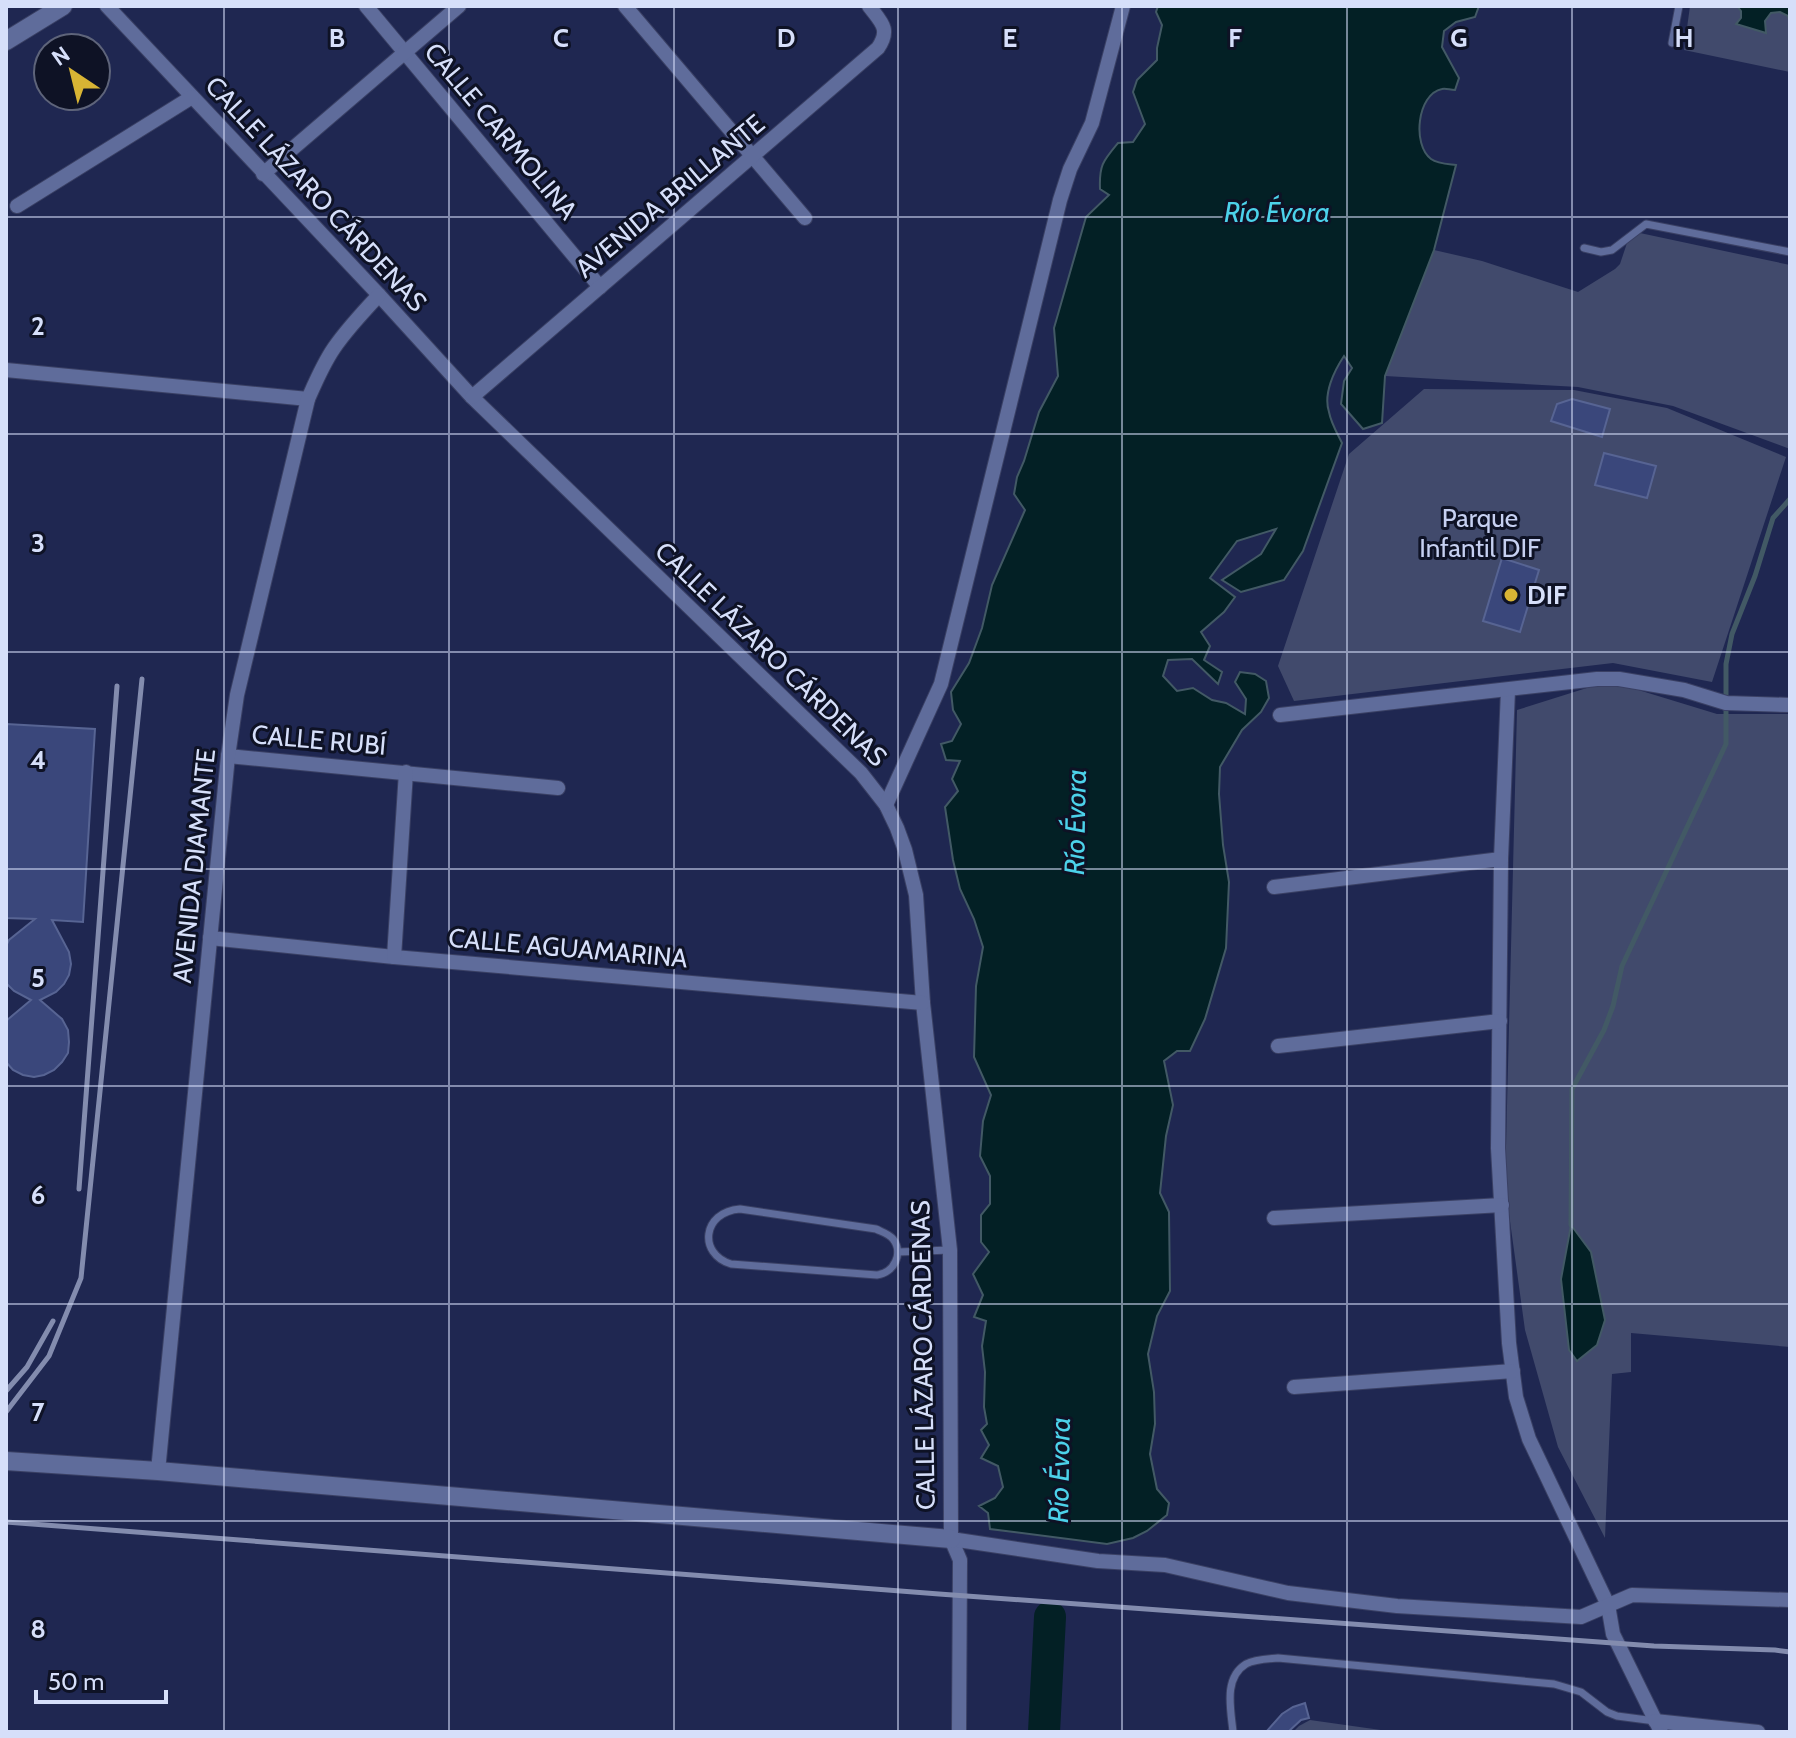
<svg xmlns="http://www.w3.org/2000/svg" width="1796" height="1738" font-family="Cabin,sans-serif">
  <rect width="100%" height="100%" fill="#1f2751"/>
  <g fill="#414a6c">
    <polygon points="1690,6 1790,6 1790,72 1684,50"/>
    <polygon points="1640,233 1790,265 1790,449 1673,406 1578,387 1385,376 1434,250 1482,261 1578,292 1615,269 1620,264 1627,243"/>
    <polygon points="1424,389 1574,390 1667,408 1786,457 1712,682 1613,663 1294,701 1278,666 1349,454"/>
    <polygon points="1609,681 1717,714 1790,714 1790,1347 1631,1333 1631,1372 1612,1374 1605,1538 1558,1447 1525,1330 1505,1185 1517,710"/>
    <polygon points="1310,1720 1395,1732 1293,1732 1299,1726"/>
  </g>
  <g fill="#032025" stroke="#425965" stroke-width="2">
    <path d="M 1158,6 L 1479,6 L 1475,17 L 1456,22 L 1444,31 L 1442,47 L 1459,78 L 1455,90 C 1450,90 1446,88 1442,89 C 1417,94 1412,145 1431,159 C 1438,164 1448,164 1456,165 L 1434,250 L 1385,376 L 1382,423 L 1363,429 L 1341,404 L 1344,381 L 1352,368 L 1344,356 C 1334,371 1323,394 1329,412 C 1331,423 1337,433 1342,443 L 1303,551 L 1284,580 L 1241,592 L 1222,580 L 1261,554 L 1276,529 L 1237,541 L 1210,578 L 1235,597 L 1224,612 L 1201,632 L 1210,646 L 1204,660 L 1222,672 L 1218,684 L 1192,659 L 1168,660 L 1163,676 L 1177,691 L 1193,688 L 1212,700 L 1226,703 L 1245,714 L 1246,699 L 1235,682 L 1240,672 L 1255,674 L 1266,681 L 1269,698 L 1261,712 L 1242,730 L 1220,767 L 1219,794 L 1223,845 L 1229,882 L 1226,948 L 1205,1019 L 1190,1051 L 1177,1051 L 1164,1061 L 1173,1105 L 1166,1136 L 1160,1193 L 1169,1212 L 1170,1291 L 1157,1316 L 1148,1354 L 1154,1392 L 1155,1424 L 1150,1454 L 1157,1489 L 1169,1503 L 1167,1515 L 1147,1531 L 1133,1538 L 1107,1544 L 990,1529 L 988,1513 L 979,1506 L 995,1498 L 1003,1487 L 998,1466 L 981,1458 L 989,1445 L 981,1430 L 987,1424 L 984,1407 L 985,1372 L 982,1346 L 986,1321 L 974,1317 L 983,1295 L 973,1274 L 989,1252 L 981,1242 L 981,1215 L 990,1204 L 990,1176 L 980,1156 L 983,1121 L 991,1095 L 974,1057 L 976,986 L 983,947 L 974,919 L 960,889 L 953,860 L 945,807 L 958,791 L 952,779 L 960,761 L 946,760 L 941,744 L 952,741 L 961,724 L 953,710 L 951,692 L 969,663 L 982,628 L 992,585 L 1025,510 L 1014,494 L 1017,477 L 1024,461 L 1039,412 L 1058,376 L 1054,328 L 1086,217 L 1109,195 L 1100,189 C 1099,165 1103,161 1118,143 L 1133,142 L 1145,124 L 1133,92 L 1137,80 L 1157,60 L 1157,48 L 1162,25 L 1156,12 Z"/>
    <polygon points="1737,6 1790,6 1790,24 1788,16 1780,12 1771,13 1765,21 1766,33 1736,24 1741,18 1741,11"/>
    <polygon points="1571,1225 1591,1252 1605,1320 1597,1345 1577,1361 1569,1350 1561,1279"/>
  </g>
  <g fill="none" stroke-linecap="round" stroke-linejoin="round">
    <polyline stroke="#425965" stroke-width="5" points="1571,1225 1572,1089 1604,1030 1613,1006 1622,966 1726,744 1726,664 1732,634 1755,576 1773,518 1790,499"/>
    <polyline stroke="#032025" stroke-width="32" points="1044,1732 1050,1617"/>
  </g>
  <g fill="#3a477b" stroke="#576493" stroke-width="2">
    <polygon points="1572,399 1610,409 1602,437 1551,421 1557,404"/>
    <polygon points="1604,453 1656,466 1647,498 1595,485"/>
    <polygon points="1502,558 1539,570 1520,632 1483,621"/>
    <polygon points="6,724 95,729 83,922 52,920 69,952 71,964 69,975 64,984 56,992 40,1000 62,1019 68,1030 69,1042 68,1053 62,1062 54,1070 44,1075 34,1077 23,1075 13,1070 6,1062 6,1021 31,1000 14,991 6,983 6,946 9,940 35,919 6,918"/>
    <polygon points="1305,1703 1309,1718 1301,1720 1288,1732 1266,1732 1282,1714 1293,1707"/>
  </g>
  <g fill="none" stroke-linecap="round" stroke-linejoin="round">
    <g stroke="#3a4064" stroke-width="9">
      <g id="service">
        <polyline points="1672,43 1679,6"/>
        <polyline points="1584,248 1601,252 1612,250 1646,224 1790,252"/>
        <path d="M 740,1209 L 876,1229 C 882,1232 889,1234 893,1239 C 904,1253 894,1273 877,1275 L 731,1264 C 698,1254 702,1212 740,1209 Z"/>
        <polyline points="898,1252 950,1250"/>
        <path d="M 1233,1732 C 1231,1710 1223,1678 1246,1664 C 1255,1659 1268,1659 1278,1658 L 1554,1684 L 1581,1692 L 1607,1712 L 1617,1716 L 1655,1721"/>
      </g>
    </g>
    <g stroke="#3a4064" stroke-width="16">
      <g id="minor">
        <polyline points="107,6 379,295 472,397 861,773 886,805 897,828 905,850 916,895 923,1003 950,1250 951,1539 960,1560 959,1732"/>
        <polyline points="366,6 600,287"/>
        <polyline points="625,6 805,218"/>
        <polyline points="263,174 459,6"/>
        <polyline points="17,206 192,97"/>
        <polyline points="6,370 308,399"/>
        <path d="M 472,397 L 878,48 C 891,29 881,22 869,6"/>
        <polyline points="1508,690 1501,859 1498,1148 1509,1343 1516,1397 1529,1439 1608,1605 1613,1634 1661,1732"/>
        <polyline points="1280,715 1597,679 1619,679 1684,690 1726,703 1790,705"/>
        <polyline points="228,756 558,788"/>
        <polyline points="886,805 941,684 1060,200 1070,169 1092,123 1123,6"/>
        <polyline points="1274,887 1501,859"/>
        <polyline points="210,938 394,957 923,1003"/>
        <polyline points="394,957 406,772"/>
        <polyline points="1278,1046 1500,1021"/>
        <polyline points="1274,1218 1502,1205"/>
        <polyline points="1294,1387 1513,1371"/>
        <path d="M 158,1471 L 228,756 L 237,695 L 308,399 C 316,381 323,364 334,348 C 347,329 363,312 379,295"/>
        <polyline points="951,1539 1098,1561 1165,1565 1288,1593 1397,1606 1581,1617 1632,1595 1790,1600"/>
        <polyline points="1655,1721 1758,1732"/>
      </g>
    </g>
    <g stroke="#3a4064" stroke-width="20">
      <g id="tertiary">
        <polyline points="6,41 63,6"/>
        <polyline points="6,1461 158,1471 951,1539"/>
      </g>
    </g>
    <use href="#service" stroke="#5f6c9b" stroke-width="7"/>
    <use href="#minor" stroke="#5f6c9b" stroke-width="14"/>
    <use href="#tertiary" stroke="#5f6c9b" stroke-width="18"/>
    <g stroke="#838cae" stroke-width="5">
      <polyline points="79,1189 117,686"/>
      <polyline points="6,1391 27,1367 53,1321"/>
      <polyline points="6,1412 49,1356 81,1278 142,679"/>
      <polyline points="6,1522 939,1594 1654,1646 1775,1650 1790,1652"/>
    </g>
  </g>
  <path fill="none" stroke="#d6dffa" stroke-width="2" stroke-opacity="0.55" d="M 224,6 L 224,1732M 449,6 L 449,1732M 674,6 L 674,1732M 898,6 L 898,1732M 1122,6 L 1122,1732M 1347,6 L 1347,1732M 1572,6 L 1572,1732M 6,217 L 1790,217M 6,434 L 1790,434M 6,652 L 1790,652M 6,869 L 1790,869M 6,1086 L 1790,1086M 6,1304 L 1790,1304M 6,1521 L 1790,1521"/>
  <circle fill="#d8b434" stroke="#0e1225" stroke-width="3" cx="1511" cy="595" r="8"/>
  <g text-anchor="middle" stroke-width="6" stroke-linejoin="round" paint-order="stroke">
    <g font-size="26" fill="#d6dffa" stroke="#0e1225">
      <text transform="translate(501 131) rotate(50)" y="9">CALLE CARMOLINA</text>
      <text transform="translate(316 194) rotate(47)" y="9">CALLE LÁZARO CÁRDENAS</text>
      <text transform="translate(670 196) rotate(-40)" y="9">AVENIDA BRILLANTE</text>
      <text transform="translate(771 654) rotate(44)" y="9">CALLE LÁZARO CÁRDENAS</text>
      <text transform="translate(319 740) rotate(5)" y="9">CALLE RUBÍ</text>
      <text transform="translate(194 866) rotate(-84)" y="9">AVENIDA DIAMANTE</text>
      <text transform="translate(568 948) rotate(5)" y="9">CALLE AGUAMARINA</text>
      <text transform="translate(923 1355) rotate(-91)" y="9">CALLE LÁZARO CÁRDENAS</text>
    </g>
    <g font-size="26" fill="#c6d0f1" stroke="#0e1225">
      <text x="1480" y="527">Parque<tspan x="1480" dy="30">Infantil DIF</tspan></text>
    </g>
    <g font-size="26" font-weight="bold" fill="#d6dffa" stroke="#0e1225" text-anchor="start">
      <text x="1527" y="604">DIF</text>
    </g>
    <g font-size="28" font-style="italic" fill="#4cd2ea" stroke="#0e1225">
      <text x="1277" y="222">Río Évora</text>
      <text transform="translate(1075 822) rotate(-89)" y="10">Río Évora</text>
      <text transform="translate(1059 1470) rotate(-89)" y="10">Río Évora</text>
    </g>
  </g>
  <g font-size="26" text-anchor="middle" font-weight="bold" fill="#d6dffa" stroke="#0e1225" stroke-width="6" stroke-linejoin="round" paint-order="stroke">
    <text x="337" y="47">B</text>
    <text x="561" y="47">C</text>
    <text x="786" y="47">D</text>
    <text x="1010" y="47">E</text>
    <text x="1235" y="47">F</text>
    <text x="1459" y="47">G</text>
    <text x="1684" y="47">H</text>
    <text x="38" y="335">2</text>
    <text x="38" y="552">3</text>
    <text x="38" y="769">4</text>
    <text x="38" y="987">5</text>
    <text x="38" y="1204">6</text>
    <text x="38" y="1421">7</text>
    <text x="38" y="1638">8</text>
  </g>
  <rect width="1796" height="1738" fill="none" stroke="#d6dffa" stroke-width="16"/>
  <g transform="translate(72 72) rotate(325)"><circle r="38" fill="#0e1225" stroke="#5e647a" stroke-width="2"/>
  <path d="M0-6L14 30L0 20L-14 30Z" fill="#d8b434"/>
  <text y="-12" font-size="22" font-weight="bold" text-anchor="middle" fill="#d6dffa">N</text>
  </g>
  <path d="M36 1690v12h130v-12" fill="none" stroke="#d6dffa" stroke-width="4"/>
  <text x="48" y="1690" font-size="24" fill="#d6dffa" stroke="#0e1225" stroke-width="6" paint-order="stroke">50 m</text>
</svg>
